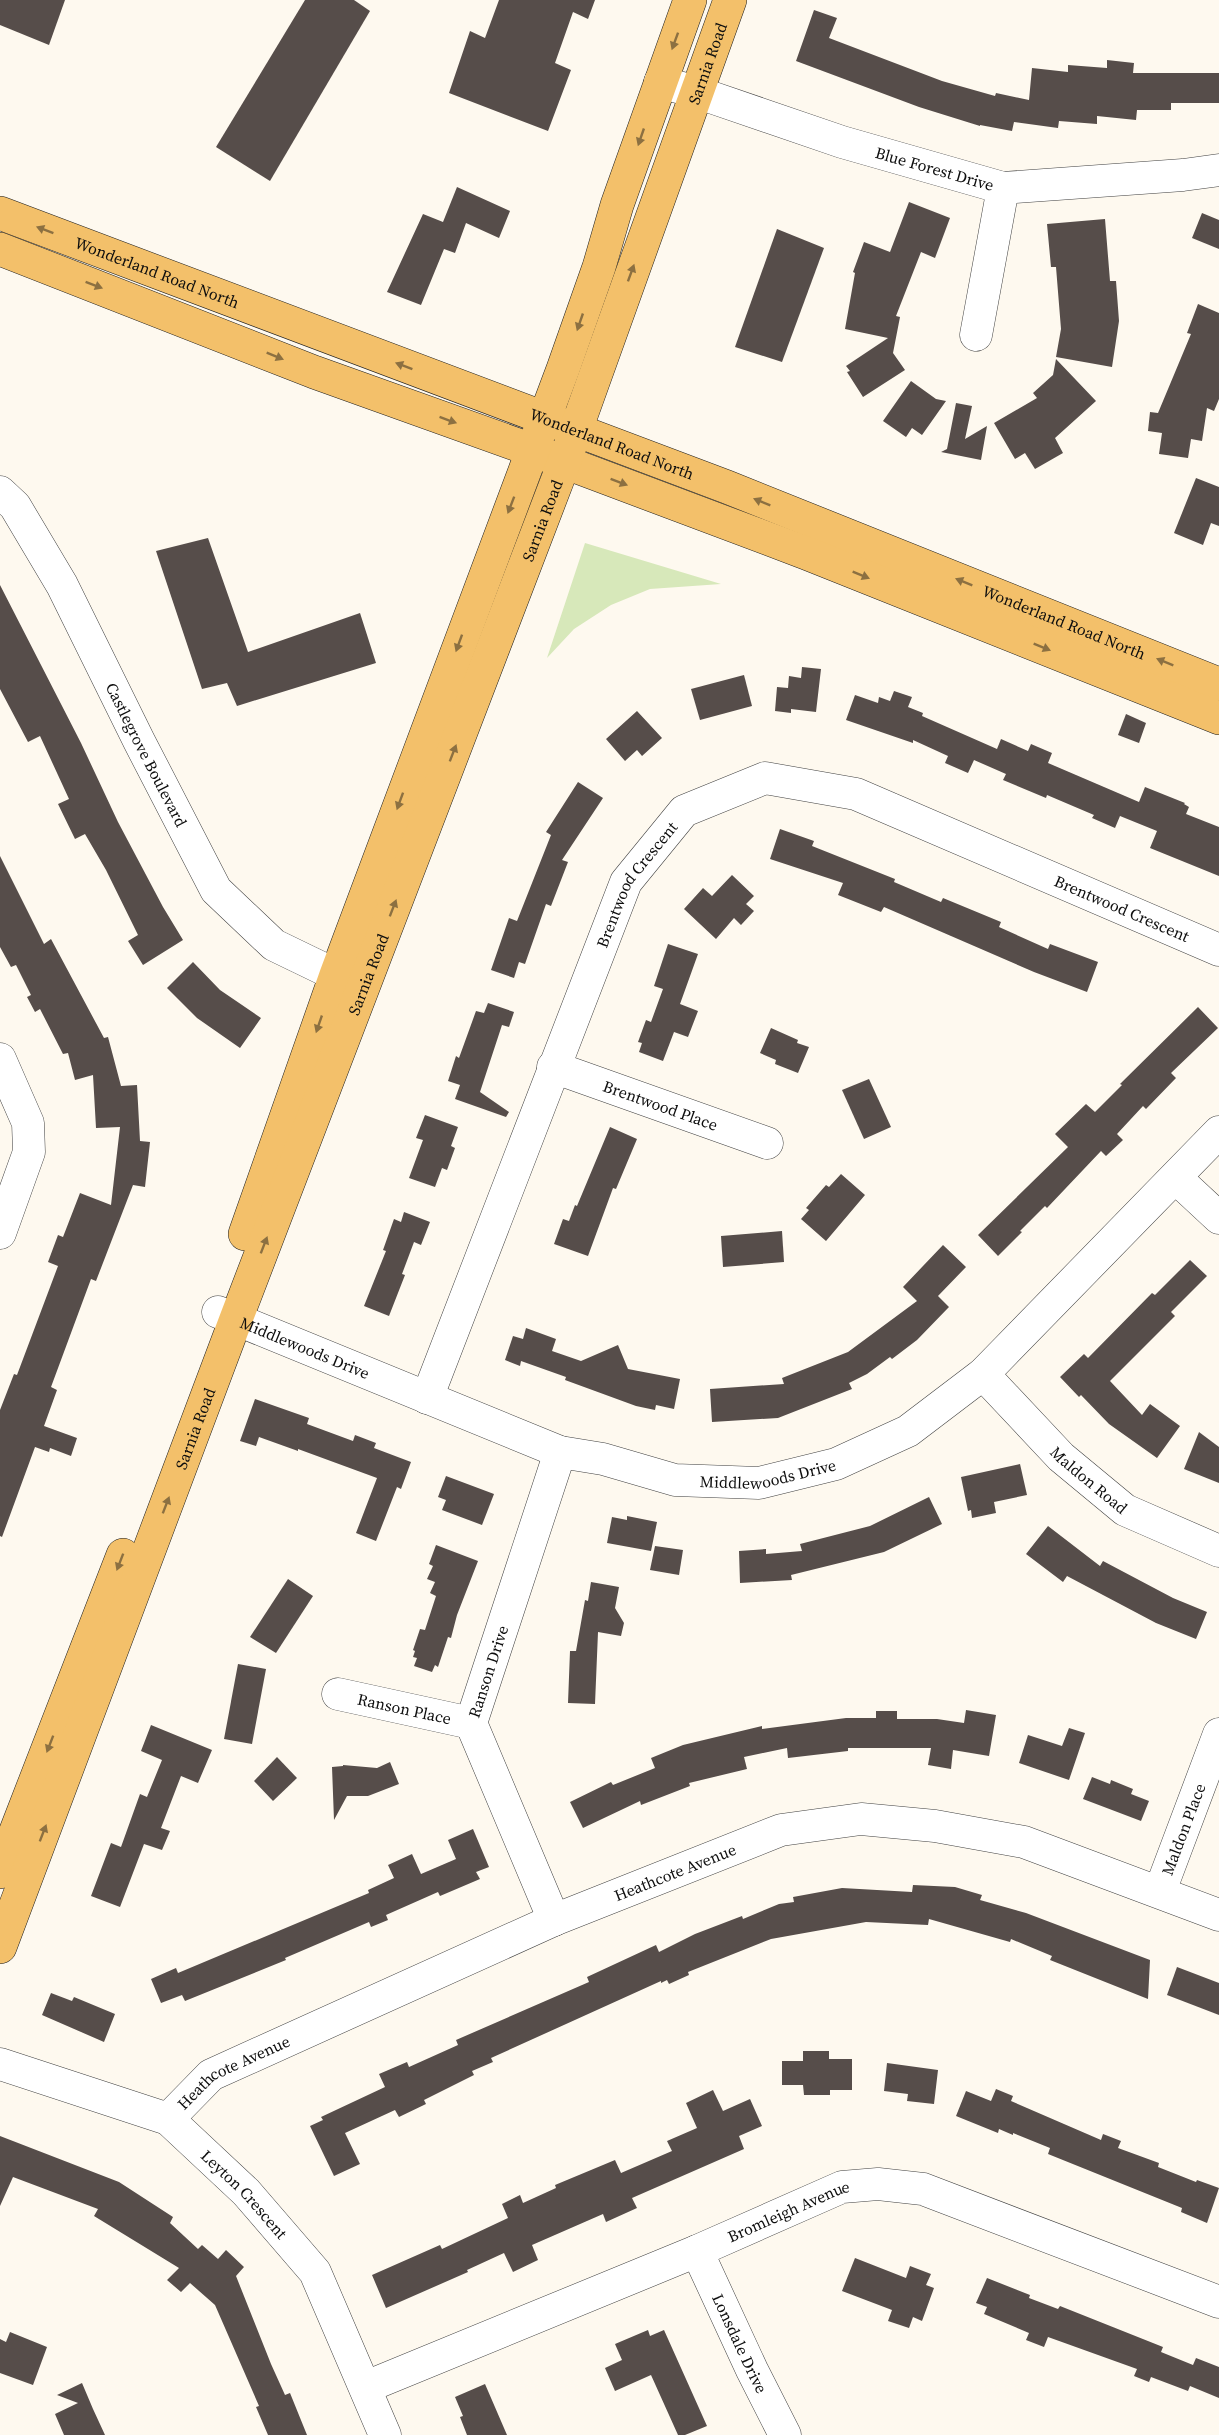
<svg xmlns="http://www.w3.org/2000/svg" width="1219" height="2435" font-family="'Source Serif 4',serif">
  <rect width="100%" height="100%" fill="#fef9ef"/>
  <polygon fill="#d7e8ba" points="585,543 721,584 650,589 611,605 574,629 547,658"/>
  <g fill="#564d4a">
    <polygon points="0,0 65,0 49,45 0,25"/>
    <polygon points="305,0 354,0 370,11 270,181 216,147"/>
    <polygon points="499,0 595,0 588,19 573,12 555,63 571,70 548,131 449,93 470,31 485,38"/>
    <polygon points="814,10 837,18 829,38 942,81 995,96 996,93 1029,100 1032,68 1068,72 1068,65 1107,68 1107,60 1134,63 1133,73 1219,73 1219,103 1171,103 1171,110 1137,110 1136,120 1097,116 1097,124 1059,121 1058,128 1014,122 1012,131 980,125 980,126 919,107 796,61"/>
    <polygon points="457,187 510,211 499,238 466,223 455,253 444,249 421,305 387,292 423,214 443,222"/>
    <polygon points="909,202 950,218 935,258 921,252 896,316 900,317 893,353 905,370 863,397 847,372 850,371 846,366 888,338 845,329 855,273 853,272 864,242 890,252"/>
    <polygon points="1202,213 1219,220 1219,249 1192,238"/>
    <polygon points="1105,219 1110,281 1116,281 1119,321 1112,367 1056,357 1061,329 1056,267 1051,267 1047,224"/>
    <polygon points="777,229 824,248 782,362 735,347"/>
    <polygon points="1198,304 1219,313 1219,399 1214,411 1207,408 1202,441 1191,439 1188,458 1159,454 1162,433 1148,431 1150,412 1158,413 1191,334 1187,333"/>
    <polygon points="1056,359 1096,401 1055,438 1063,453 1035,469 1025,453 1015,459 994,423 1037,398 1033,393 1053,375"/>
    <polygon points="911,381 936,399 946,401 922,435 912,428 906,437 883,421"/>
    <polygon points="956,403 972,406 965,439 987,426 981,460 941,452 947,449"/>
    <polygon points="1196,478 1219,487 1219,526 1211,523 1203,545 1174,533"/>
    <polygon points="208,538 248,652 360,613 376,663 237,706 227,683 202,689 156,551"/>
    <polygon points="0,585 81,743 118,822 163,907 183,940 143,965 128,941 138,935 106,870 85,834 75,839 58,804 69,799 40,736 28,742 0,689"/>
    <polygon points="802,667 821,669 816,712 791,709 791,713 775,711 777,687 788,688 789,676 801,678"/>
    <polygon points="744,675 752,706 700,720 691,689"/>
    <polygon points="894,691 912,697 908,707 923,713 922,716 997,749 1001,739 1028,751 1031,744 1052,753 1048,763 1139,802 1145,787 1185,803 1184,804 1189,807 1186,814 1219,827 1219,876 1150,848 1157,831 1120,816 1115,828 1092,818 1094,815 1047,795 1046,798 1003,780 1006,774 974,760 968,773 945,763 948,756 913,740 913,743 846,720 855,695 878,703 879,697 890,701"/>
    <polygon points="637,711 662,738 642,756 637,750 625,761 606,739"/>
    <polygon points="1126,714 1146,723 1139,743 1118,735"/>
    <polygon points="578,782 603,798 562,860 568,862 551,906 546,904 525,964 519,962 514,978 491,970 509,918 517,921 551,835 546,832"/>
    <polygon points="780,829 814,841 812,846 895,879 894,882 941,902 943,898 1001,922 999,927 1048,949 1050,944 1098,962 1087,992 1034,972 884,907 881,912 838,895 843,883 770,859"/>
    <polygon points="0,856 44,944 51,939 104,1038 108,1037 121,1086 137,1085 140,1141 150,1142 145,1187 133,1185 96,1281 91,1279 51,1387 57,1390 44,1426 77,1438 71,1456 50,1448 49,1452 35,1447 2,1537 0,1536 0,1410 14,1374 17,1375 58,1266 48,1262 58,1235 63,1237 80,1193 111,1205 120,1127 96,1128 93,1075 75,1080 68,1053 63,1054 40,1009 35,1012 27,997 31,995 16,965 11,967 0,947"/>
    <polygon points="732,875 754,896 746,904 754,911 741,925 734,918 716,939 684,909 703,888 712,896"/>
    <polygon points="668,944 698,954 680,1004 698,1011 688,1037 674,1032 663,1061 639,1052 642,1043 638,1042 646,1020 651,1022 663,989 654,986"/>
    <polygon points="193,962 220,990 261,1018 240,1048 197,1018 167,988"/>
    <polygon points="488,1003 514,1012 509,1027 502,1025 480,1092 509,1112 506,1117 455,1099 460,1085 448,1081 456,1056 459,1058 476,1011 484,1013"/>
    <polygon points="1198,1007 1218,1028 1171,1073 1176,1078 1146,1109 1143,1106 1117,1134 1123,1140 1106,1156 1101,1151 1047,1208 1045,1206 1020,1231 1022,1232 998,1256 978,1235 1068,1147 1055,1134 1086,1104 1095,1112 1122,1085 1120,1084"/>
    <polygon points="771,1028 798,1040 797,1043 809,1047 798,1073 775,1064 776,1060 760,1053"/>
    <polygon points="869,1079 891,1127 864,1139 842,1090"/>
    <polygon points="425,1115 458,1127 451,1146 455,1148 447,1170 442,1168 435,1187 409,1178 423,1140 416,1138"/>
    <polygon points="610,1127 637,1139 616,1189 613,1188 588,1256 554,1244 563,1219 569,1221 575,1205 577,1206"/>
    <polygon points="841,1174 865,1195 826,1241 801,1219 809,1210 806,1208 826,1185 829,1187"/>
    <polygon points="404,1212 430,1222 421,1245 414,1242 402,1274 405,1275 389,1316 364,1306 386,1251 383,1250 394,1219 401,1222"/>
    <polygon points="782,1231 784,1262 723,1267 721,1236"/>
    <polygon points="943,1245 966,1267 938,1296 949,1307 917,1340 892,1359 890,1357 867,1374 849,1383 852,1389 778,1418 712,1422 710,1389 784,1384 782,1378 848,1352 917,1301 903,1287"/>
    <polygon points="1190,1260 1207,1276 1171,1312 1175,1316 1110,1381 1142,1415 1150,1404 1180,1426 1157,1458 1109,1424 1081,1395 1079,1397 1060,1377 1084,1354 1088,1358 1152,1293 1155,1295"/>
    <polygon points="526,1328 556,1339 552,1351 581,1361 618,1345 628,1369 680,1379 674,1409 656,1405 655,1410 636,1406 565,1380 566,1377 521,1361 520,1366 505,1360 513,1336 523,1339"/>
    <polygon points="255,1399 309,1418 307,1424 353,1441 355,1435 376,1443 374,1448 411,1462 401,1489 397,1487 376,1541 356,1533 377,1478 298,1449 298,1451 259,1437 256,1446 240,1441"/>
    <polygon points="1199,1432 1219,1447 1219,1483 1184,1469"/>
    <polygon points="1020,1464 1027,1495 994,1502 996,1513 972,1518 971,1510 968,1511 961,1477"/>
    <polygon points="446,1476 494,1494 482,1525 442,1510 446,1500 438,1497"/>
    <polygon points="929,1497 942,1524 884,1552 791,1575 792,1580 740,1583 739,1551 766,1549 766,1554 802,1551 800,1544 870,1526"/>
    <polygon points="627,1516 657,1522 651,1551 607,1543 612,1517 627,1520"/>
    <polygon points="1048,1526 1100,1566 1103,1561 1173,1598 1207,1612 1196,1639 1156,1623 1067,1576 1063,1582 1026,1554"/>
    <polygon points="436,1545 478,1561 457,1615 451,1638 448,1637 438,1667 435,1665 432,1672 414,1666 417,1658 413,1657 415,1651 413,1650 420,1629 425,1630 436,1596 430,1593 435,1582 427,1579 433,1566 429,1564"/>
    <polygon points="655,1546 683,1550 679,1575 650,1570"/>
    <polygon points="288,1579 313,1596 276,1653 250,1637"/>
    <polygon points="591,1582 619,1587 615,1608 624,1623 621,1636 598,1632 595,1704 568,1703 570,1651 576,1651 585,1600 588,1601"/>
    <polygon points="238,1664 266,1669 252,1744 224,1739"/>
    <polygon points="966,1710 996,1715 989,1756 953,1750 951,1769 928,1765 931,1748 848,1748 848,1751 788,1758 787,1748 744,1757 747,1769 689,1783 690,1786 641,1805 640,1801 583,1828 570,1802 611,1782 613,1785 655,1768 651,1758 683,1745 762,1726 762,1729 846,1718 876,1718 876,1711 897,1711 897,1719 937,1719 964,1723"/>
    <polygon points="151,1725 212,1750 198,1783 181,1776 161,1828 170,1831 162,1850 144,1844 120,1907 91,1896 111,1843 121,1847 140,1794 147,1797 162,1760 141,1751"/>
    <polygon points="1069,1728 1085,1733 1069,1780 1019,1763 1028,1735 1062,1746"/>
    <polygon points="277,1757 297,1778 273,1801 254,1781"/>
    <polygon points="390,1762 399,1784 368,1796 347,1796 334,1820 332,1767 343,1766 343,1765 377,1768"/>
    <polygon points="1092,1777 1110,1784 1111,1780 1133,1789 1131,1794 1149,1801 1141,1821 1083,1799"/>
    <polygon points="473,1829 489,1867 476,1872 480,1879 440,1896 438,1892 386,1915 388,1920 371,1927 369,1922 285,1958 286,1960 185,2001 182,1995 161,2003 151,1979 176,1968 178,1973 369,1893 368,1890 394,1878 388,1865 412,1854 421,1874 456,1859 448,1840"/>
    <polygon points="913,1885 955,1887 982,1895 980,1900 1026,1913 1150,1960 1148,1999 1050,1960 1052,1956 1011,1939 1010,1942 929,1919 928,1925 866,1922 771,1939 688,1972 689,1975 669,1984 667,1980 661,1983 661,1981 491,2058 493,2062 472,2071 474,2075 424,2100 426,2104 399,2117 395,2110 345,2133 360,2164 334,2176 310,2126 323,2120 321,2117 385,2087 379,2074 407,2062 409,2067 458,2045 456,2040 589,1982 587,1977 656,1945 659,1952 695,1934 742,1916 743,1919 779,1904 794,1902 793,1897 842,1888 912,1892"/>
    <polygon points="1177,1967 1219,1983 1219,2015 1167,1995"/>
    <polygon points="51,1993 72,2001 74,1997 115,2014 104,2042 42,2015"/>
    <polygon points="803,2051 829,2051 829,2059 852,2059 852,2090 830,2090 830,2095 804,2095 803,2085 782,2085 782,2061 803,2061"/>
    <polygon points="887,2063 938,2070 934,2104 907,2101 908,2094 884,2091"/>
    <polygon points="996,2089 1013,2096 1011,2101 1101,2140 1103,2134 1121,2141 1118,2148 1159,2163 1158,2167 1196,2182 1197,2180 1219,2188 1207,2223 1181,2212 1182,2208 1048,2154 1050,2148 1013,2133 1013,2135 999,2129 998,2133 956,2116 966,2091 991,2101"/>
    <polygon points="713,2090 723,2111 750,2099 762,2126 739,2136 744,2149 632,2198 637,2208 606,2222 603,2214 532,2245 538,2260 513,2272 504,2253 467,2270 468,2272 386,2308 372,2275 440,2245 442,2249 508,2218 502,2204 520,2195 523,2203 556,2188 555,2185 615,2160 621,2173 672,2151 667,2141 697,2128 686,2103"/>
    <polygon points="0,2136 119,2182 173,2217 170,2223 198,2249 202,2245 218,2259 226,2250 244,2267 236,2276 271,2364 285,2395 290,2393 307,2435 268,2435 256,2407 259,2406 215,2305 190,2283 181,2292 167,2280 179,2268 94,2216 98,2209 13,2177 0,2206"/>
    <polygon points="855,2258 906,2278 910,2266 931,2274 926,2285 934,2288 922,2321 913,2317 909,2328 888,2321 892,2310 842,2291"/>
    <polygon points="987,2278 1030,2295 1029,2298 1058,2309 1060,2306 1163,2347 1161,2352 1193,2365 1196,2358 1219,2367 1219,2398 1190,2386 1188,2391 1151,2377 1149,2382 1134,2376 1137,2369 1048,2337 1044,2347 1026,2340 1029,2333 984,2314 987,2307 976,2303"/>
    <polygon points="648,2330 650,2336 664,2330 707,2426 685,2435 678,2435 651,2375 615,2391 605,2368 622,2360 615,2344"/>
    <polygon points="10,2332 47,2347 33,2385 0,2373 0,2339 6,2342"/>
    <polygon points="82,2383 93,2409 105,2435 64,2435 55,2414 78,2403 57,2395"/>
    <polygon points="485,2384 507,2435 467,2435 460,2417 463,2416 455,2397"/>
  </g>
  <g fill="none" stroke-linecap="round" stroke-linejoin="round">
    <g stroke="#414141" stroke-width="33">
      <g id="minor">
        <path id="s1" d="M 660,82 L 696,92 L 842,142 L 1003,188 L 1183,175 L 1219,170"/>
        <polyline points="976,335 1003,188"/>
        <path id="s2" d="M 0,492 L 15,506 L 62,585 L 139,741 L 216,890 L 274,945 L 336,975"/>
        <polyline points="0,1059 28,1123 29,1152 0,1233"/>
        <path id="s3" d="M 553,1067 L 767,1143"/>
        <polyline points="1176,1178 1219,1218"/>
        <path id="s4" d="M 218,1312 L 560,1452 L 603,1459 L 675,1480 L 759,1483 L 836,1464 L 908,1431 L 983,1374 L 1219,1132"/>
        <path id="s5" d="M 983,1374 L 1061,1457 L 1125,1510 L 1219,1551"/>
        <path id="s6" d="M 427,1398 L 626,882 L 684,811 L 765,778 L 856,794 L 1219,950"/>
        <path id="s7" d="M 338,1694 L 471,1723"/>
        <path id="s8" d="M 1160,1891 L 1219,1734"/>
        <path id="s9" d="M 554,1920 L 471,1723 L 560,1452"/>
        <path id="s10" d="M 0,2064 L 168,2119 L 246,2192 L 315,2272 L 385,2435"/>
        <path id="s11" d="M 168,2119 L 211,2075 L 554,1920 L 781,1830 L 861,1819 L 935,1826 L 1024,1842 L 1219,1915"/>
        <path id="s12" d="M 697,2251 L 752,2370 L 785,2435"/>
        <path id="s13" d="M 366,2387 L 697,2251 L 842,2187 L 878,2184 L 923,2189 L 1219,2302"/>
      </g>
    </g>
    <g stroke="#1f1f1f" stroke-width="34">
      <g id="major">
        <path id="s14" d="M 0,213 L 727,487 L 1219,684"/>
        <polyline points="0,249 314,372 532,450 806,553 1219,718"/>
        <polyline points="245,1234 336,975 563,369 599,267 617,205 690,0"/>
        <polyline points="0,1872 123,1555"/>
        <path id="s15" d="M 0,1947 L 236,1319 L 564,463 L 730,0"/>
      </g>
    </g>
    <use href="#minor" stroke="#fff" stroke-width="32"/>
    <use href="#major" stroke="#f3c06a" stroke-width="33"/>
  </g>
  <defs><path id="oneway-solid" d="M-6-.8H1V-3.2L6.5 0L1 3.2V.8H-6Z" transform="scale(1.5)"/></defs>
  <g fill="#8c7041">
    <use href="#oneway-solid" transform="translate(675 41) rotate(110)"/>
    <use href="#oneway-solid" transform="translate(641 137) rotate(109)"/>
    <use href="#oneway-solid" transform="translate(45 230) rotate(-159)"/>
    <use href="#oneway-solid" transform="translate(631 273) rotate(-70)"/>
    <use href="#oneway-solid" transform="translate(94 285) rotate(21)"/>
    <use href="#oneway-solid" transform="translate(580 322) rotate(109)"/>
    <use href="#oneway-solid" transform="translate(275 356) rotate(22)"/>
    <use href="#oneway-solid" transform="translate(404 366) rotate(-159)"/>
    <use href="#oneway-solid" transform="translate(448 420) rotate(20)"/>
    <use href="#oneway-solid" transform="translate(619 482) rotate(21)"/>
    <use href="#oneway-solid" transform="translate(762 502) rotate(-158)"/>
    <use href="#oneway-solid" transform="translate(511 505) rotate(111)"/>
    <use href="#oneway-solid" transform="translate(861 575) rotate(22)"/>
    <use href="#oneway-solid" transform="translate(964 582) rotate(-158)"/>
    <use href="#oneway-solid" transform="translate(459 643) rotate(110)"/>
    <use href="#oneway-solid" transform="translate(1042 647) rotate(22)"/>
    <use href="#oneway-solid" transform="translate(1165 662) rotate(-158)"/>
    <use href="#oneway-solid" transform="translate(453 753) rotate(-69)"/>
    <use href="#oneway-solid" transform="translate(400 801) rotate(110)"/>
    <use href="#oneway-solid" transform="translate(393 908) rotate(-69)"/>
    <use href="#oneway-solid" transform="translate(319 1024) rotate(109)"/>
    <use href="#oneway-solid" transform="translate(264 1245) rotate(-69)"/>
    <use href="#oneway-solid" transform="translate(166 1505) rotate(-69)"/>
    <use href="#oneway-solid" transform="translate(120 1562) rotate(111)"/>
    <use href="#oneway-solid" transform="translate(50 1744) rotate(111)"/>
    <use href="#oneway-solid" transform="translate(43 1833) rotate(-69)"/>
  </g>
  <g text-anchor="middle" stroke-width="6" stroke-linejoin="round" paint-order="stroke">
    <g font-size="16" fill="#0e0e0e" stroke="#fff">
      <text dy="6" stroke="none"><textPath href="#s15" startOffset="2012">Sarnia Road</textPath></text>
      <text dy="6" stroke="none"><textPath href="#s1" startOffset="288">Blue Forest Drive</textPath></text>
      <text dy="6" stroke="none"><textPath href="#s14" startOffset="168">Wonderland Road North</textPath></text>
      <text dy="6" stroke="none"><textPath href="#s14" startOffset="654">Wonderland Road North</textPath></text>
      <text dy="6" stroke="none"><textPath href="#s15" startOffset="1526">Sarnia Road</textPath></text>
      <text dy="6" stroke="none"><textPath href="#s14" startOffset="1140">Wonderland Road North</textPath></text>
      <text dy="6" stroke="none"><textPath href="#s2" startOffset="302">Castlegrove Boulevard</textPath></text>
      <text dy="6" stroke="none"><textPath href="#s6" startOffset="556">Brentwood Crescent</textPath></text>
      <text dy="6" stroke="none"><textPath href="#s6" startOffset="1114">Brentwood Crescent</textPath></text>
      <text dy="6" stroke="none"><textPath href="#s15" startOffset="1040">Sarnia Road</textPath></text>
      <text dy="6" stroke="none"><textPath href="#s3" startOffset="114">Brentwood Place</textPath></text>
      <text dy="6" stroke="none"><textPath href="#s4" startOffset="94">Middlewoods Drive</textPath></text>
      <text dy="6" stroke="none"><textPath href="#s15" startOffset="554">Sarnia Road</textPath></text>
      <text dy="6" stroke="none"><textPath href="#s4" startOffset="582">Middlewoods Drive</textPath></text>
      <text dy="6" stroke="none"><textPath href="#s5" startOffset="150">Maldon Road</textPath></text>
      <text dy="6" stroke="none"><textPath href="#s9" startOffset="268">Ranson Drive</textPath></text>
      <text dy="6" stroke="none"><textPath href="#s7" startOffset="68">Ranson Place</textPath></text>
      <text dy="6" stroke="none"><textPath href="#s8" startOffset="66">Maldon Place</textPath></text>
      <text dy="6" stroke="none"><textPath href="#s11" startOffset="568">Heathcote Avenue</textPath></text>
      <text dy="6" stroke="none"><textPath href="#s11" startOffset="82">Heathcote Avenue</textPath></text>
      <text dy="6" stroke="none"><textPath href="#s10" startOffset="284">Leyton Crescent</textPath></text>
      <text dy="6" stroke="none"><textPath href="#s13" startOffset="458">Bromleigh Avenue</textPath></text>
      <text dy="6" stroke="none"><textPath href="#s12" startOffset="102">Lonsdale Drive</textPath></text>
    </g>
  </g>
</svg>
